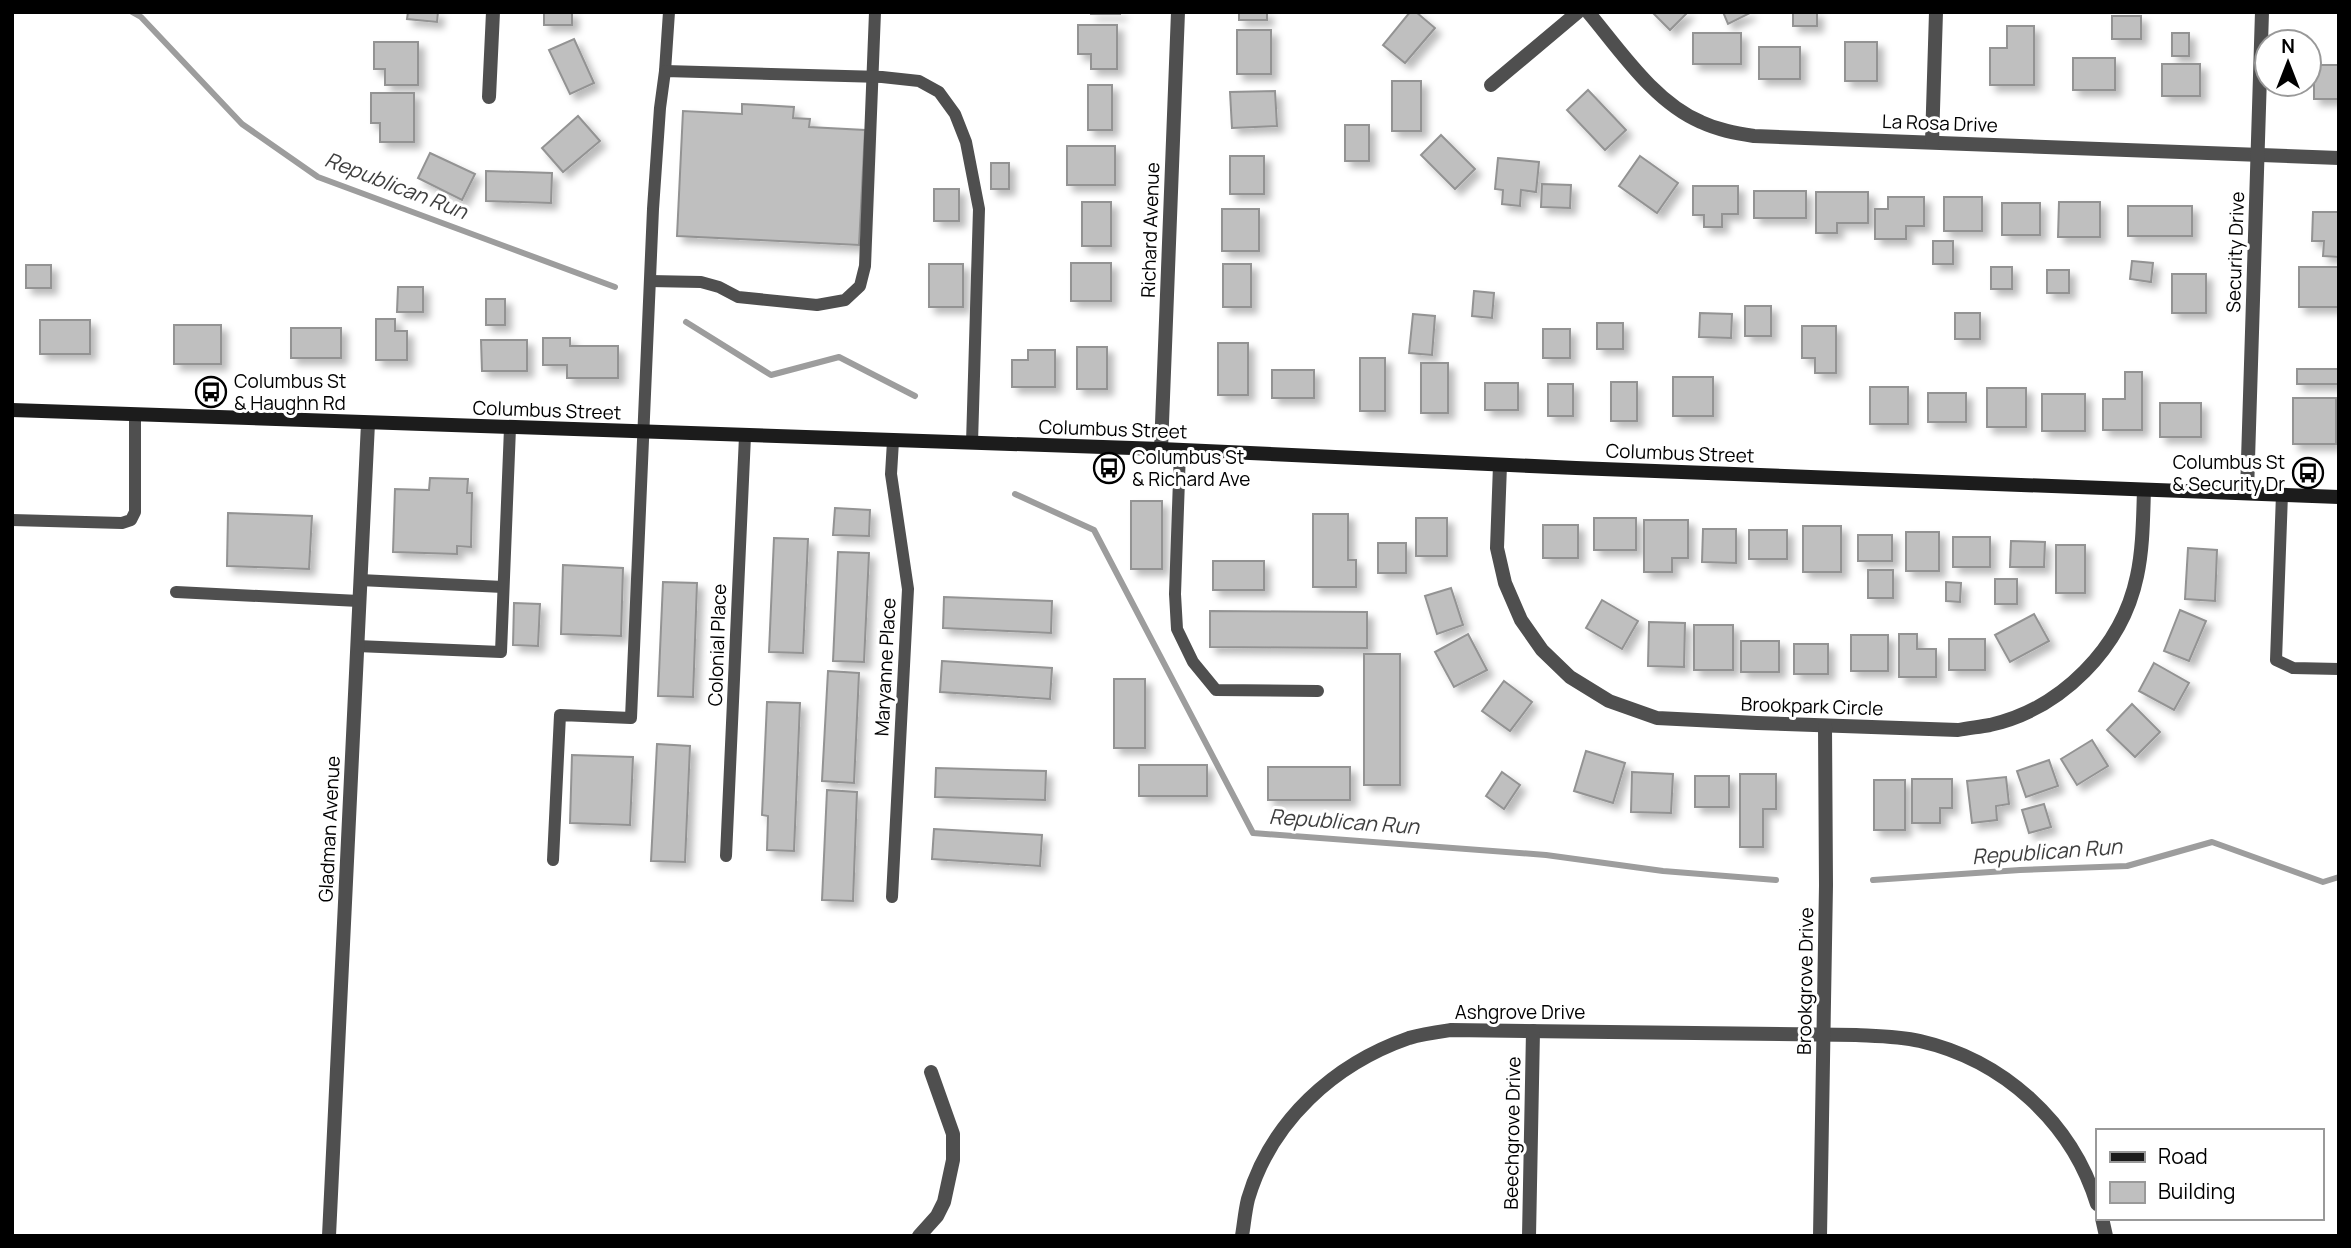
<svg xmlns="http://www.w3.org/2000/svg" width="2351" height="1248" font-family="Manrope,sans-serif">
  <defs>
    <filter id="shadow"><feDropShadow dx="6" dy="6" stdDeviation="3.5" flood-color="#0004"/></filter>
  </defs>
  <rect width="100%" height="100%" fill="#fff"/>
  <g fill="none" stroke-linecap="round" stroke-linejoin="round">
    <g stroke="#9d9d9d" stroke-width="6">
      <polyline points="132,12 141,17 242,124 318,177 615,287"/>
      <polyline points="686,322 771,375 839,357 915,396"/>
      <polyline points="1015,494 1094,530 1253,833 1546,855 1663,871 1776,880"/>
      <polyline points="1873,880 2020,870 2127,866 2212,842 2323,882 2339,877"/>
    </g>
  </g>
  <g fill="#bfbfbf" stroke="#939393" stroke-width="2" filter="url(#shadow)">
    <polygon points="408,12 438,12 437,22 407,19"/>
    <rect x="544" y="12" width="28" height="13"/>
    <rect x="1091" y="12" width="29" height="2"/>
    <rect x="1239" y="12" width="28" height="8"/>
    <polygon points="1410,12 1416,12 1435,28 1405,63 1383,45"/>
    <polygon points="1652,12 1688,12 1670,30"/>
    <polygon points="1723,12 1749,12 1750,13 1728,24"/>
    <rect x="1793" y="12" width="24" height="14"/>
    <rect x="2112" y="16" width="29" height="23"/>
    <polygon points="1078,25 1117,25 1117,69 1091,69 1091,54 1078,54"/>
    <polygon points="2007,26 2034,26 2034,85 1990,85 1990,48 2007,48"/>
    <rect x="1237" y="30" width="34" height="44"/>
    <rect x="1693" y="33" width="48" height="31"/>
    <rect x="2172" y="33" width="17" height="23"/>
    <polygon points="574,39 594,83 570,94 549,50"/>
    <polygon points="374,42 418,42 418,85 385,85 385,69 374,69"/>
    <rect x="1845" y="42" width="32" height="39"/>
    <rect x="1759" y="47" width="41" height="32"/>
    <rect x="2073" y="58" width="42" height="32"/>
    <rect x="2162" y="64" width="38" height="32"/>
    <rect x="2314" y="65" width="25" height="34"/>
    <rect x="1392" y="81" width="29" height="50"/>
    <rect x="1088" y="85" width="24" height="45"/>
    <polygon points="1588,90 1626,130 1605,150 1567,110"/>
    <polygon points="1275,91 1277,126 1232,128 1230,92"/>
    <polygon points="371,93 414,93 414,142 380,142 380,123 371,123"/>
    <polygon points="742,104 794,107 793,118 810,119 809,127 865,130 859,245 677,236 683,111 742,114"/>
    <polygon points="578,116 600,141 563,172 542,148"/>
    <rect x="1345" y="125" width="24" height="36"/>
    <polygon points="1441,135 1475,169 1455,189 1421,155"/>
    <rect x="1067" y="146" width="48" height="39"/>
    <polygon points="430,153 475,174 462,200 418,178"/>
    <rect x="1230" y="156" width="34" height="38"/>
    <polygon points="1640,156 1678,183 1657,213 1619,186"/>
    <polygon points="1498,158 1539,162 1536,192 1521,190 1520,206 1502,204 1503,190 1495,189"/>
    <rect x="991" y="163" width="18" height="26"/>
    <polygon points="486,171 552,173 551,203 486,201"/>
    <polygon points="1542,184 1571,185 1570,208 1541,207"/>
    <polygon points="1693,186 1738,186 1738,214 1722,214 1722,227 1704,227 1704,215 1693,215"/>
    <rect x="934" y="189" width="25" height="32"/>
    <rect x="1754" y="191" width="52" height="27"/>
    <polygon points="1816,192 1868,192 1868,223 1837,223 1837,233 1816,233"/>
    <polygon points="1888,197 1924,197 1924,226 1906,226 1906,239 1875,239 1875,209 1888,209"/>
    <rect x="1944" y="197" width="38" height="34"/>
    <rect x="1082" y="202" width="29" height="44"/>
    <polygon points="2059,202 2100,202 2100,237 2058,237"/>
    <rect x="2002" y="203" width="38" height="32"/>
    <rect x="2128" y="206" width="64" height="30"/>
    <rect x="1222" y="209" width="37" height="42"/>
    <polygon points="2313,212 2339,212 2339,257 2323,256 2324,241 2312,241"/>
    <rect x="1933" y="241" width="20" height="23"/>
    <polygon points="2132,261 2153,263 2151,282 2130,279"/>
    <rect x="1071" y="263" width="40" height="38"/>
    <rect x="929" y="264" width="34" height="43"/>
    <rect x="1223" y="264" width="28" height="43"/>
    <rect x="26" y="265" width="25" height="23"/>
    <rect x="1991" y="267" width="21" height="22"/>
    <rect x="2299" y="267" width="40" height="40"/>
    <rect x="2047" y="270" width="22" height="23"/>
    <rect x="2172" y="274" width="34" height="39"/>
    <polygon points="398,287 423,287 423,312 397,312"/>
    <polygon points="1474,291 1494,293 1492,318 1472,316"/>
    <rect x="486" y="299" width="19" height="26"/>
    <rect x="1745" y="306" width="26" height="30"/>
    <polygon points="1700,313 1732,314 1731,338 1699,337"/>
    <rect x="1955" y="313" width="25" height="26"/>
    <polygon points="1413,314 1435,316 1432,355 1409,353"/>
    <polygon points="376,319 395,319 395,331 407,331 407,360 376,360"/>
    <rect x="40" y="320" width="50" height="34"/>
    <rect x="1597" y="323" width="26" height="26"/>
    <rect x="174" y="325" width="47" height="39"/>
    <polygon points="1802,326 1836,326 1836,373 1815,373 1815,358 1802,358"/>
    <rect x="291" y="328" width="50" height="30"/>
    <rect x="1543" y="329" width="27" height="29"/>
    <polygon points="543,338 570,338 570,346 618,346 618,378 567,378 567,365 543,365"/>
    <polygon points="481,340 527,340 527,371 482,371"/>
    <rect x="1218" y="343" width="30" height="52"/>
    <rect x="1077" y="347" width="30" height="42"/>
    <polygon points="1028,350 1055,350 1055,387 1012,387 1012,360 1028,360"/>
    <rect x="1360" y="358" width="25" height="53"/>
    <rect x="1421" y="363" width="27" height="50"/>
    <rect x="2297" y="369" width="41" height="15"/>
    <rect x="1272" y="370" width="42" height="28"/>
    <polygon points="2125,372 2142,372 2142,430 2103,430 2103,399 2125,399"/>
    <rect x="1673" y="377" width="40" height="39"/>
    <rect x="1611" y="382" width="26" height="39"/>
    <rect x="1485" y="383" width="33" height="27"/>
    <rect x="1548" y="384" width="25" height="32"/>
    <rect x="1870" y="387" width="38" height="37"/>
    <rect x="1987" y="388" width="39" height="39"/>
    <rect x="1928" y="393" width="38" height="29"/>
    <rect x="2042" y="394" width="43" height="37"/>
    <rect x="2293" y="398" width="43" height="46"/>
    <rect x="2160" y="403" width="41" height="34"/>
    <polygon points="430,478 468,479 467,493 472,493 471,547 457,546 457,554 393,552 395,489 429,490"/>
    <rect x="1131" y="501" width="31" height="68"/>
    <polygon points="835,508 870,510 869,536 833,535"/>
    <polygon points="228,513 312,516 309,569 227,566"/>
    <polygon points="1313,514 1348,514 1348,560 1356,560 1356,587 1313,587"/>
    <rect x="1416" y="518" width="31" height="38"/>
    <rect x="1594" y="518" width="42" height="32"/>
    <polygon points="1644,520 1688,520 1688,558 1672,558 1672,572 1644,572"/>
    <rect x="1543" y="525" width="35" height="33"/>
    <rect x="1803" y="526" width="38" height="46"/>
    <polygon points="1703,529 1736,529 1736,563 1702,562"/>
    <rect x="1749" y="530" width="38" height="29"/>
    <rect x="1906" y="532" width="33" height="39"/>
    <rect x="1858" y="535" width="34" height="26"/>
    <rect x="1953" y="537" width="37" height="30"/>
    <polygon points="774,538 808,539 803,653 769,652"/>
    <polygon points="2011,541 2045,542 2044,567 2010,567"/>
    <rect x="1378" y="543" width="28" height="30"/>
    <rect x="2056" y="545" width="29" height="48"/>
    <polygon points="2188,548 2217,550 2215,601 2185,599"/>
    <polygon points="838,552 869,553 864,662 833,661"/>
    <rect x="1213" y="561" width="51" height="29"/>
    <polygon points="563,565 623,568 621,636 561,634"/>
    <rect x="1868" y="570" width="25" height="28"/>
    <rect x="1995" y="579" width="22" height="25"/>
    <polygon points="663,582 697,583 693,697 658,696"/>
    <polygon points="1946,582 1961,583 1960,602 1946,601"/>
    <polygon points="1451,588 1463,625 1437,634 1425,596"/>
    <polygon points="944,597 1052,601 1051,633 943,628"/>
    <polygon points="1602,600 1638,621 1622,649 1586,628"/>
    <polygon points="514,603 540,604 538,646 513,645"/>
    <polygon points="2180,610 2206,621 2189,661 2164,651"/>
    <polygon points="1210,611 1367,612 1367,648 1210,647"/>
    <polygon points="2034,614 2049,641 2010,662 1995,635"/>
    <polygon points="1649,622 1685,623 1684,667 1648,666"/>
    <rect x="1694" y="625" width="39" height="45"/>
    <polygon points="1468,634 1487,670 1454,687 1435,652"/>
    <polygon points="1899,634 1917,634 1917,649 1936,649 1936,677 1899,677"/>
    <rect x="1851" y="635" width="37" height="36"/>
    <rect x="1949" y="639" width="36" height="31"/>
    <rect x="1741" y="641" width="38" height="31"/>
    <rect x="1794" y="644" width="34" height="30"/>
    <rect x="1364" y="654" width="36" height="131"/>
    <polygon points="942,661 1052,668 1050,699 940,692"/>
    <polygon points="2154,663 2189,683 2174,710 2139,691"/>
    <polygon points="828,671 859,673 854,783 822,781"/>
    <rect x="1114" y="679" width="31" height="69"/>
    <polygon points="1504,681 1532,702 1510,731 1482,711"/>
    <polygon points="767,702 800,703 794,851 767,850 768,816 762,815"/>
    <polygon points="2132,704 2160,732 2135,757 2107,730"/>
    <polygon points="2092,740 2108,766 2077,785 2061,759"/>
    <polygon points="657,744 690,746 685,862 651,861"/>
    <polygon points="1586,751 1625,763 1613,803 1574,791"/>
    <polygon points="572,755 633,757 630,825 570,823"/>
    <polygon points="2049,760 2058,786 2026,797 2017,771"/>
    <rect x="1139" y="765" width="68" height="31"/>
    <rect x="1268" y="767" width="82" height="33"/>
    <polygon points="936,768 1046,771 1045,800 935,797"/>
    <polygon points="1502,772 1520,785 1504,809 1486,796"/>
    <polygon points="1632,772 1673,774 1671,813 1631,812"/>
    <polygon points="1740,774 1776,774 1776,809 1763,809 1763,847 1740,847"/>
    <rect x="1695" y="776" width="34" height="31"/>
    <polygon points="2006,777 2009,804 1996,806 1997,820 1972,823 1967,781"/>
    <polygon points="1912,779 1952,779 1952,808 1940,808 1940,823 1912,823"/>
    <rect x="1874" y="780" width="31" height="50"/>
    <polygon points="827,790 857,792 853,901 822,900"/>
    <polygon points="2044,804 2051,827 2029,833 2022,810"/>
    <polygon points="934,829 1042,835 1040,866 932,859"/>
  </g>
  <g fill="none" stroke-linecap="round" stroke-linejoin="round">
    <g stroke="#4f4f4f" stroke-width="12">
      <polyline points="665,71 669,12"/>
      <polyline points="650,281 701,282 719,287 738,297 817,305 845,300 860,286 865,266 875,12"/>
      <polyline points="1180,451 1175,594 1177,629 1193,662 1216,690 1318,691"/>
      <polyline points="2282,494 2276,660 2293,668 2339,669"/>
      <polyline points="12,520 122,523 131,520 135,512 135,414"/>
      <polyline points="360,580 503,587"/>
      <polyline points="176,592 359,601"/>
      <polyline points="357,646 501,652 510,428"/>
      <polyline points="726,856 745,436"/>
      <polyline points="553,860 560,715 631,718 653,209 660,108 665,71 882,77 919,81 939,92 955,114 966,142 979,209 972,443"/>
      <polyline points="892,897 908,589 891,474 893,441"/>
    </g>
    <g stroke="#4f4f4f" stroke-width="14">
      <path d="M 1588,12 C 1620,50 1654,102 1701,122 C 1718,130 1735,133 1754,136 L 2339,158"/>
      <polyline points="1491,85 1578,12"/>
      <polyline points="489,97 493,12"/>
      <polyline points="1932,142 1936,12"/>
      <path d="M 1500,465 L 1497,548 L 1505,583 L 1521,620 L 1542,650 L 1570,677 L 1609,701 L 1657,718 L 1757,723 L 1958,730 C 1968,728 1979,727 1990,725 C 2061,709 2122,648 2137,576 C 2143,548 2143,519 2144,490"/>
      <polyline points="2247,492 2262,12"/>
      <polyline points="2102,1218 2106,1236"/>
      <polyline points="329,1236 368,423"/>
      <polyline points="919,1236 937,1216 944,1202 953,1160 953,1134 931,1072"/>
      <path d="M 1242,1236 C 1244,1224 1245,1211 1248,1199 C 1271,1121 1334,1064 1409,1038 C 1422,1034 1437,1032 1451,1030 L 1856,1035 C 1877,1036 1899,1036 1920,1041 C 2003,1060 2072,1122 2097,1204"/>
      <polyline points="1529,1236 1533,1031"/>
      <polyline points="1820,1236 1826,885 1825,726"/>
    </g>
    <polyline stroke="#4f4f4f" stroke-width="14" points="1161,449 1178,12"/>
    <polyline stroke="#1c1c1c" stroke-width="14" points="12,410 1161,449 1576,468 2339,497"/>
  </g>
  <defs>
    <g id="bus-ring" transform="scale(1.575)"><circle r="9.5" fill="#fff" stroke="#000" stroke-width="1.5"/><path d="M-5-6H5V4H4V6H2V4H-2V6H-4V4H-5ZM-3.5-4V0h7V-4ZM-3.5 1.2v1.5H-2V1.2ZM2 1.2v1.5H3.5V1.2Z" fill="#000"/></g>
  </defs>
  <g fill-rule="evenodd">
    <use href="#bus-ring" x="211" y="392"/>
    <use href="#bus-ring" x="1109" y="468"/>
    <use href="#bus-ring" x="2308" y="473"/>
  </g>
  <g text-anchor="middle" stroke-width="6" stroke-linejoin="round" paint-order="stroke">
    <g font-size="19" fill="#000" stroke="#fff">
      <text transform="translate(1940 123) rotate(2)" y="7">La Rosa Drive</text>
      <text transform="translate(1150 230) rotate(-88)" y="7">Richard Avenue</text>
      <text transform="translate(2235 252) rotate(-88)" y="7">Security Drive</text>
      <text transform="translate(547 410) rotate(2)" y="7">Columbus Street</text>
      <text transform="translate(1113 429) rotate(2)" y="7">Columbus Street</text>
      <text transform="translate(1680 453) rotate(2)" y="7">Columbus Street</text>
      <text transform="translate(717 645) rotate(-88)" y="7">Colonial Place</text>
      <text transform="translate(885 667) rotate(-87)" y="7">Maryanne Place</text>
      <text transform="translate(1812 706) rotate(2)" y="7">Brookpark Circle</text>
      <text transform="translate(329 829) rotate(-87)" y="7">Gladman Avenue</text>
      <text transform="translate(1805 981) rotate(-89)" y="7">Brookgrove Drive</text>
      <text x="1520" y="1019">Ashgrove Drive</text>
      <text transform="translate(1512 1133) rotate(-89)" y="7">Beechgrove Drive</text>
    </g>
    <g font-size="19" fill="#000" stroke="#fff" text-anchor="start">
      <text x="234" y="388">Columbus St<tspan x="234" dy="22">&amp; Haughn Rd</tspan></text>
      <text x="1132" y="464">Columbus St<tspan x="1132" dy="22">&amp; Richard Ave</tspan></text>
      <text x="2285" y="469" text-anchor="end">Columbus St<tspan x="2285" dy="22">&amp; Security Dr</tspan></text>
    </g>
    <g font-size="21" font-style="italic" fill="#3e3e3e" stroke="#fff">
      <text transform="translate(396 186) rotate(21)" y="7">Republican Run</text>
      <text transform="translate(1344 822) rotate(4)" y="7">Republican Run</text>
      <text transform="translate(2047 852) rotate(-4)" y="7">Republican Run</text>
    </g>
  </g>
  <rect width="2351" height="1248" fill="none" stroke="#000000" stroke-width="28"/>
  <rect x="2096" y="1129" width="228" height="91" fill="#ffffff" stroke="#999999" stroke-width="2"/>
  <rect x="2110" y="1152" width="35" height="10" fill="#1c1c1c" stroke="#999999" stroke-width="2"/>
  <text x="2158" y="1164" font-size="21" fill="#000000">Road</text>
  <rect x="2110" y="1182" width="35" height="21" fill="#bfbfbf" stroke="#999999" stroke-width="2"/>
  <text x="2158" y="1199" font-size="21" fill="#000000">Building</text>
  <g transform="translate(2288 63)"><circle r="33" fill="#ffffff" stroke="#999999" stroke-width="2"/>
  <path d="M0-5L12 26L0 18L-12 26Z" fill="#000000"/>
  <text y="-10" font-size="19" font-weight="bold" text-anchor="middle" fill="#000000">N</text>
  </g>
</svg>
